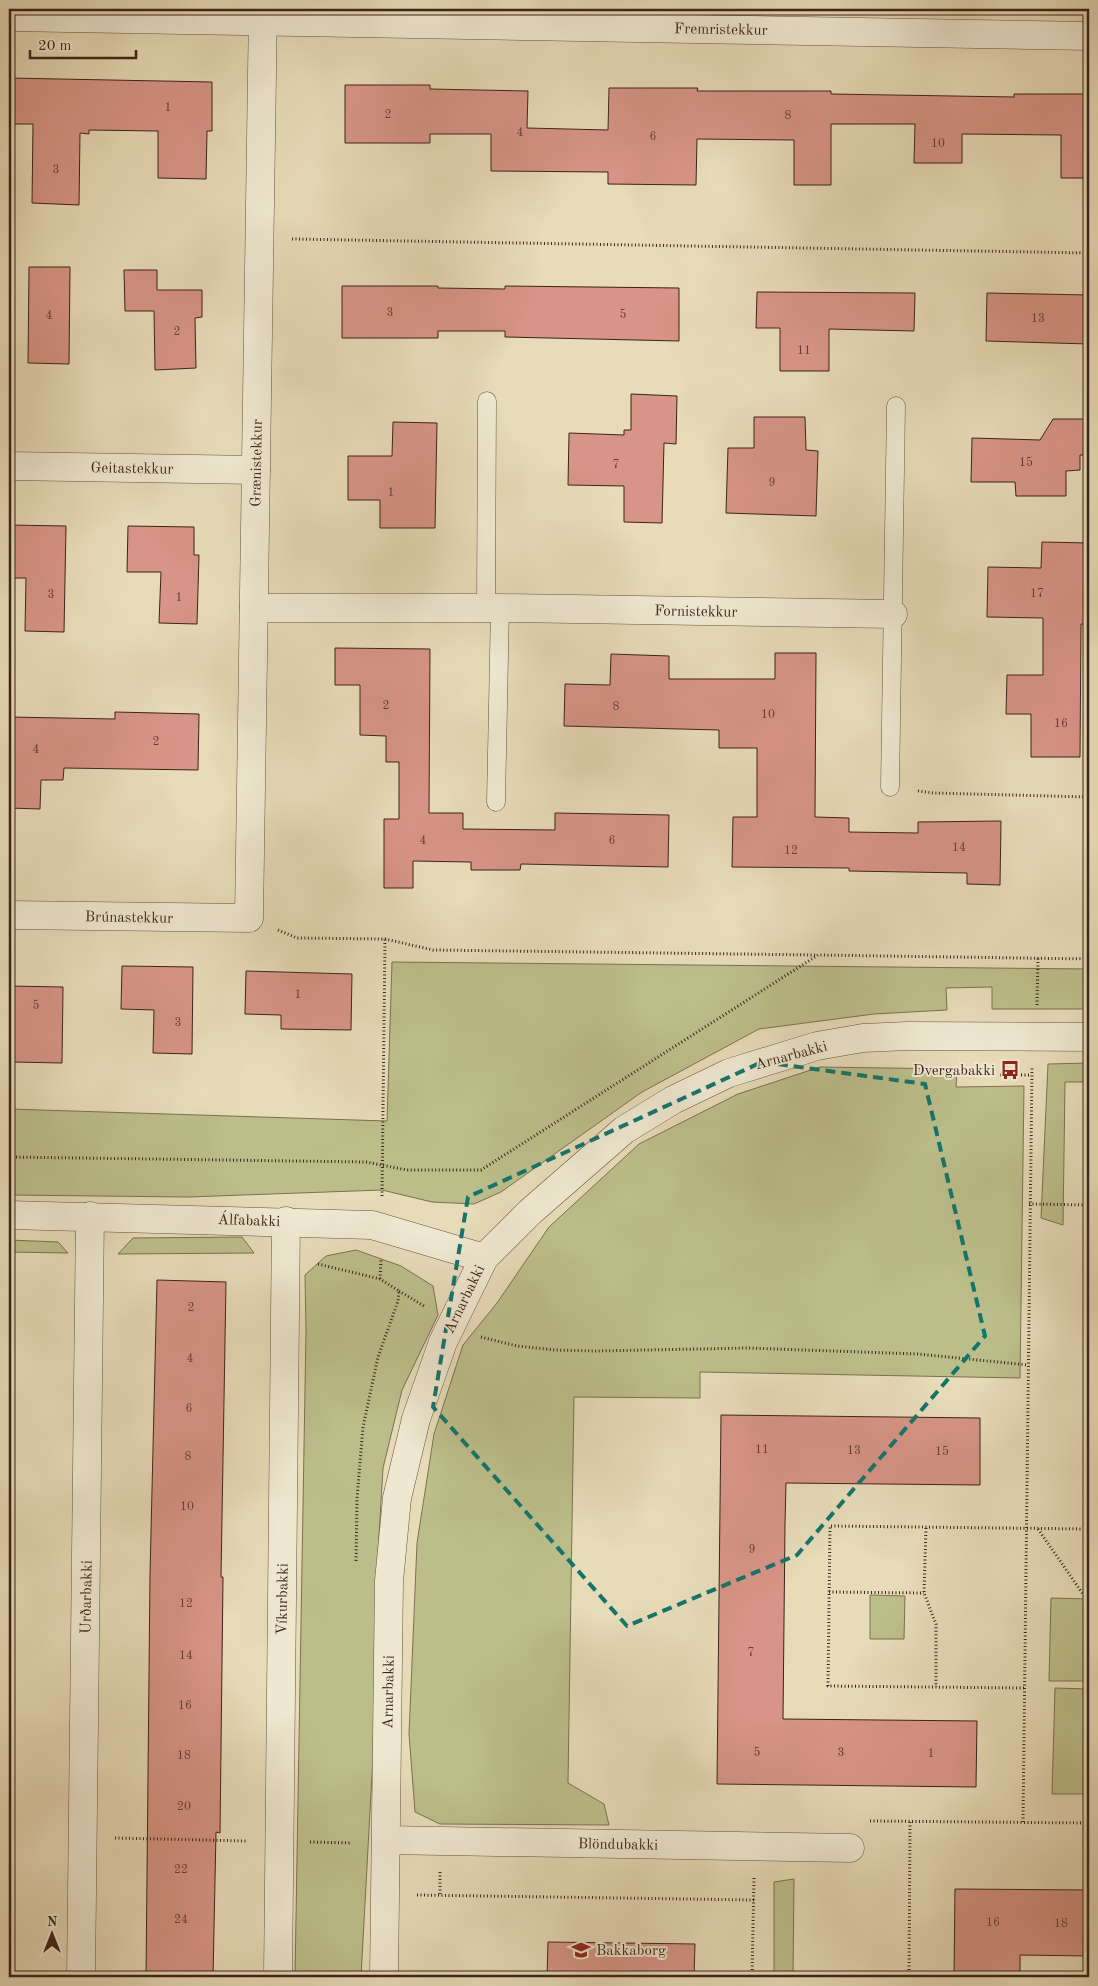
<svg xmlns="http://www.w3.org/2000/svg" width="1098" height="1986" font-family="'Old Standard TT',serif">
  <rect width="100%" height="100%" fill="#e7dbb8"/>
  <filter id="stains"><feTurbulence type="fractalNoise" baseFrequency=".004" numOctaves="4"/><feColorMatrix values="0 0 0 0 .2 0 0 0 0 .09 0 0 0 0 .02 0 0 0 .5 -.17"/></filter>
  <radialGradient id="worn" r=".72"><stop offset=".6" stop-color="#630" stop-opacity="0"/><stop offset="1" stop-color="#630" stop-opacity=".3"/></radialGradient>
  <g fill="#bcbe8a" stroke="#7c7052">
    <polygon points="392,962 1089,969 1089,1009 992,1009 992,987 946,988 947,1010 874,1014 759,1029 642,1092 501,1192 474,1204 432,1202 382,1190 188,1197 9,1195 9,1109 387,1121"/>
    <polygon points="1089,1063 1089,1082 1065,1082 1063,1225 1041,1218 1048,1064"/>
    <polygon points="820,1067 957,1069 956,1087 1024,1086 1020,1378 700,1372 700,1398 574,1397 568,1783 604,1804 609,1825 440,1824 415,1812 409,1734 417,1543 434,1434 463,1345 497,1303 549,1227 639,1144 738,1094"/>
    <polygon points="242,1237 254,1253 118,1254 133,1238"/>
    <polygon points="9,1240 58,1242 68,1253 9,1252"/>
    <polygon points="356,1250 401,1266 433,1286 438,1315 402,1390 383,1468 377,1570 373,1756 361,1977 295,1977 306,1330 305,1275 326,1256"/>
    <polygon points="870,1595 905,1596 904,1639 870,1639"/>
    <polygon points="1051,1598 1089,1599 1089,1681 1049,1681"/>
    <polygon points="1055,1688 1089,1689 1089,1794 1052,1794"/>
    <polygon points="794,1879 793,1977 774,1977 774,1882"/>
  </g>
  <g fill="#d89486" stroke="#3d2319">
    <polygon points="9,78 212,82 212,131 207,131 206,179 158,178 158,131 89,130 89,134 80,133 79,205 32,203 33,124 9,124"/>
    <polygon points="345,85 430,85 430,89 528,91 527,128 608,130 609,88 698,88 697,91 831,91 831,94 1014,97 1014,94 1089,94 1088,178 1061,178 1061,135 962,134 962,163 914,163 915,124 831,124 831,185 794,185 794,140 697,139 696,185 608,184 608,172 491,171 491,134 430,134 430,143 345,143"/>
    <polygon points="29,267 70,267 69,364 28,363"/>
    <polygon points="124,270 157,270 157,290 202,290 202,317 195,318 196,368 155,370 154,311 125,311"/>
    <polygon points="342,286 438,286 438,288 505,289 505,286 679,288 679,341 505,337 505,331 438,331 438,338 342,338"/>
    <polygon points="757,292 915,293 914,331 829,329 829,371 780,371 780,328 756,328"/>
    <polygon points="987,293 1089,295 1089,344 986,341"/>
    <polygon points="631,394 677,396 676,444 664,443 662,523 624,522 624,486 568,485 569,433 624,435 624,430 631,430"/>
    <polygon points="754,417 805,417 806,450 818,451 816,516 726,513 728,448 754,448"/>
    <polygon points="1053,419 1086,419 1086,455 1080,455 1080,470 1066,471 1066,496 1016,496 1015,482 971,482 972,438 1040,440"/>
    <polygon points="393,422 437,423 435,528 380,528 380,500 348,500 348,456 392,456"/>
    <polygon points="9,525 66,526 64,632 25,631 26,578 9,578"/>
    <polygon points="128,526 194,527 194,555 199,555 197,624 159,623 161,572 127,572"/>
    <polygon points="1042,542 1089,543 1087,624 1081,624 1080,757 1031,757 1031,714 1006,714 1007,675 1043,675 1043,618 987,617 988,567 1041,568"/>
    <polygon points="335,648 430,649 429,813 463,813 463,829 555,830 555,813 669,815 668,867 521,864 520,870 471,870 471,862 413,861 413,888 384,888 384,819 399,819 399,762 386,762 386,736 360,735 360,685 335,685"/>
    <polygon points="775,653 816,653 815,817 849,818 849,832 918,833 918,822 1001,821 1000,885 967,884 967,873 849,871 849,868 732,867 733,817 757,817 757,748 719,748 719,730 564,726 565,684 610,685 611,654 669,656 669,679 775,679"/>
    <polygon points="115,712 199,714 198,770 64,768 63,780 41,780 40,809 9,808 9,717 115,719"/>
    <polygon points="122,966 193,967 192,1054 153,1053 154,1010 121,1009"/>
    <polygon points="246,971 352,974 351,1030 281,1029 281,1015 245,1014"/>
    <polygon points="9,986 63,987 62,1063 12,1062 13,1023 9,1023"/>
    <polygon points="157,1280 226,1282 221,1577 223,1577 220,1833 216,1832 213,1977 146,1977 150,1575"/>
    <polygon points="721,1415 980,1418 980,1485 786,1483 785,1524 783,1719 977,1721 976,1787 717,1784"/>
    <polygon points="955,1889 1089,1890 1089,1956 1020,1955 1020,1977 954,1977"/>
    <polygon points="548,1942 695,1944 694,1977 547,1977"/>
  </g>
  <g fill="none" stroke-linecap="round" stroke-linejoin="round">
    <g stroke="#685141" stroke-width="19">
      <g id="service">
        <polyline points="486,608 487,401"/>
        <polyline points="890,787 896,406"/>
        <polyline points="496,802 500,608"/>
      </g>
    </g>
    <g stroke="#685141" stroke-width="29">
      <g id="minor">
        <polyline points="9,17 1089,36"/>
        <polyline points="9,466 256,470"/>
        <polyline points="254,608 500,608 893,614"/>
        <polyline points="9,915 249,918 263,9"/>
        <polyline points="386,1840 850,1848"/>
        <polyline points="81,1977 90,1216"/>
        <polyline points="278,1977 286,1221"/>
        <polyline points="384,1977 389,1581 397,1498 416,1419 443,1342 484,1258"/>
      </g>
    </g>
    <g stroke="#685141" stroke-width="29">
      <polyline id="tertiary" points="9,1215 372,1225 484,1258 530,1212 624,1130 673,1100 729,1073 817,1046 863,1038 908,1036 1089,1037"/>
    </g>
    <g stroke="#3d2319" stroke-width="3" stroke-dasharray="1 2.5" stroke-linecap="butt">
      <polyline points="292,239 1089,253"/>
      <polyline points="918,791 933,793 1089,797"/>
      <polyline points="278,930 297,938 385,939 433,950 816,955"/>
      <polyline points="1037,1005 1038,958"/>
      <polyline points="1000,1075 1030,1075"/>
      <polyline points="9,1157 366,1162 407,1170 481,1170 818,955 1089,959"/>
      <polyline points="382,1196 385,939"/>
      <polyline points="1029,1204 1089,1205"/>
      <polyline points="318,1264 380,1279 399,1291 398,1301 378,1357 363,1427 357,1499 356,1563"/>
      <polyline points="380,1279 381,1260"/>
      <polyline points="399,1291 424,1306"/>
      <polyline points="481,1337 517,1346 555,1350 596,1351 748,1348 918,1354 1028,1365"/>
      <polyline points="926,1528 924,1593 936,1624 936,1687"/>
      <polyline points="1038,1529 1085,1597"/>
      <polyline points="829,1592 924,1593"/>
      <polyline points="1024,1688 828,1686 830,1526 1089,1529"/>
      <polyline points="870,1821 1089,1823"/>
      <polyline points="1023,1822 1032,1068"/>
      <polyline points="115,1838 246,1841"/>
      <polyline points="310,1842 352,1843"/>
      <polyline points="440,1872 440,1896"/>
      <polyline points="417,1895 754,1900"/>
      <polyline points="752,1977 754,1878"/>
      <polyline points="909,1977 910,1822"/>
    </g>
    <use href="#service" stroke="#efe8d1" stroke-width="18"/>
    <use href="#minor" stroke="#efe8d1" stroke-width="28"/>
    <use href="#tertiary" stroke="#efe8d1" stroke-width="28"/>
  </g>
  <path fill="none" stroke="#0f766e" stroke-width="4" stroke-dasharray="10 6" stroke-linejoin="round" d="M 762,1062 L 925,1084 L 985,1336 L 797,1555 L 627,1626 L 433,1407 L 468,1197 Z"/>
  <defs>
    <g id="bus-bare" transform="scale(1.5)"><path d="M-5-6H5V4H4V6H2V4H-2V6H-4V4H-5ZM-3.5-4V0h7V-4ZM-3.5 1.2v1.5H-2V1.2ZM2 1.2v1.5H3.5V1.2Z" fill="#8f2418" stroke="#efe8d1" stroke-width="2.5" paint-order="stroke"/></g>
    <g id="school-bare" transform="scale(1.5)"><path d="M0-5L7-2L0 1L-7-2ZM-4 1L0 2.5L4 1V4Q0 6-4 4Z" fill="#8f2418" stroke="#efe8d1" stroke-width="2.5" paint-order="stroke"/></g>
  </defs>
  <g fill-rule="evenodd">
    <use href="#bus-bare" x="1010" y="1070"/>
    <use href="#school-bare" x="581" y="1950"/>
  </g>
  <g text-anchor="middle" stroke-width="4" stroke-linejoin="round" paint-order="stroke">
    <g font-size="12" fill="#643f34">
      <text x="168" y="111">1</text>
      <text x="388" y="118">2</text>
      <text x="788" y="119">8</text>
      <text x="520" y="136">4</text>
      <text x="653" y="140">6</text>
      <text x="938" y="147">10</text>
      <text x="56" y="173">3</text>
      <text x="390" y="316">3</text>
      <text x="623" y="318">5</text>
      <text x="49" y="319">4</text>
      <text x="1038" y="322">13</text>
      <text x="177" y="335">2</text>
      <text x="804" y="354">11</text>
      <text x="1026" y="466">15</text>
      <text x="616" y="468">7</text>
      <text x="772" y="486">9</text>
      <text x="391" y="496">1</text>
      <text x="1037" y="597">17</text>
      <text x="51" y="598">3</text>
      <text x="179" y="601">1</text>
      <text x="386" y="709">2</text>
      <text x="616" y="710">8</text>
      <text x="768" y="718">10</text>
      <text x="1061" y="727">16</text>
      <text x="156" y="745">2</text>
      <text x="36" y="753">4</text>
      <text x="423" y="844">4</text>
      <text x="612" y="844">6</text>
      <text x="959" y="851">14</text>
      <text x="791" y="854">12</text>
      <text x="298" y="998">1</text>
      <text x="36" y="1009">5</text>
      <text x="178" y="1026">3</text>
      <text x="191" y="1311">2</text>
      <text x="190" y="1362">4</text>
      <text x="189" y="1412">6</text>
      <text x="762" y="1453">11</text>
      <text x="854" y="1454">13</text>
      <text x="942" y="1455">15</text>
      <text x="188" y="1460">8</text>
      <text x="187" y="1510">10</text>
      <text x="752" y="1553">9</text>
      <text x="186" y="1607">12</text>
      <text x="751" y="1656">7</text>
      <text x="186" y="1659">14</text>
      <text x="185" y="1709">16</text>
      <text x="757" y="1756">5</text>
      <text x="841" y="1756">3</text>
      <text x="931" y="1757">1</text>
      <text x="184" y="1759">18</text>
      <text x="184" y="1810">20</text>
      <text x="181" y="1873">22</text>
      <text x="181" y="1923">24</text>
      <text x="993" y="1926">16</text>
      <text x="1061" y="1927">18</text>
    </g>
    <g font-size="15" fill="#3d2319" stroke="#efe8d1">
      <text transform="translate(721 29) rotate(1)" y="5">Fremristekkur</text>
      <text transform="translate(256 463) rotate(-89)" y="5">Grænistekkur</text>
      <text transform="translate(132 468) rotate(1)" y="5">Geitastekkur</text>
      <text transform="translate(696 611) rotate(1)" y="5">Fornistekkur</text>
      <text transform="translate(129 917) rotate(1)" y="5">Brúnastekkur</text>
      <text transform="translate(791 1055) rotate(-15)" y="5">Arnarbakki</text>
      <text transform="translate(249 1220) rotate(2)" y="5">Álfabakki</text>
      <text transform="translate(464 1299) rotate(-64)" y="5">Arnarbakki</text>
      <text transform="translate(86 1597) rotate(-89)" y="5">Urðarbakki</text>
      <text transform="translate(282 1599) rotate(-89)" y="5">Víkurbakki</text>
      <text transform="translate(388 1692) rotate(-89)" y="5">Arnarbakki</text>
      <text transform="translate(618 1844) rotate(1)" y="5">Blöndubakki</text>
    </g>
    <g font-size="15" fill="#3d2319" stroke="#efe8d1" text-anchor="end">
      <text x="995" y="1075">Dvergabakki</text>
      <text x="596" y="1955" text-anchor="start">Bakkaborg</text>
    </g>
  </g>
  <rect width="1098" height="1986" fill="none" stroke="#e7dbb8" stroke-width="30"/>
  <rect x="10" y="10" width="1078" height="1966" fill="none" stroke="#3d2319" stroke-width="2.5"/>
  <rect x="15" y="15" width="1068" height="1956" fill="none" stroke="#3d2319"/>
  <g transform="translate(52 1934)" stroke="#efe8d1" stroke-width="4" paint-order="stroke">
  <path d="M0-4L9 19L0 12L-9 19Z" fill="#3d2319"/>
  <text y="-8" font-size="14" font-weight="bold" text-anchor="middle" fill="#3d2319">N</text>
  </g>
  <path d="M30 50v8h106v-8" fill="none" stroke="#3d2319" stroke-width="2.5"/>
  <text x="38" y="50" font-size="15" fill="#3d2319" stroke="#efe8d1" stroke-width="4" paint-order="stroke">20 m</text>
  <rect width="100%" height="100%" filter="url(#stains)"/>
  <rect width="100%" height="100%" fill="url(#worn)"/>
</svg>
